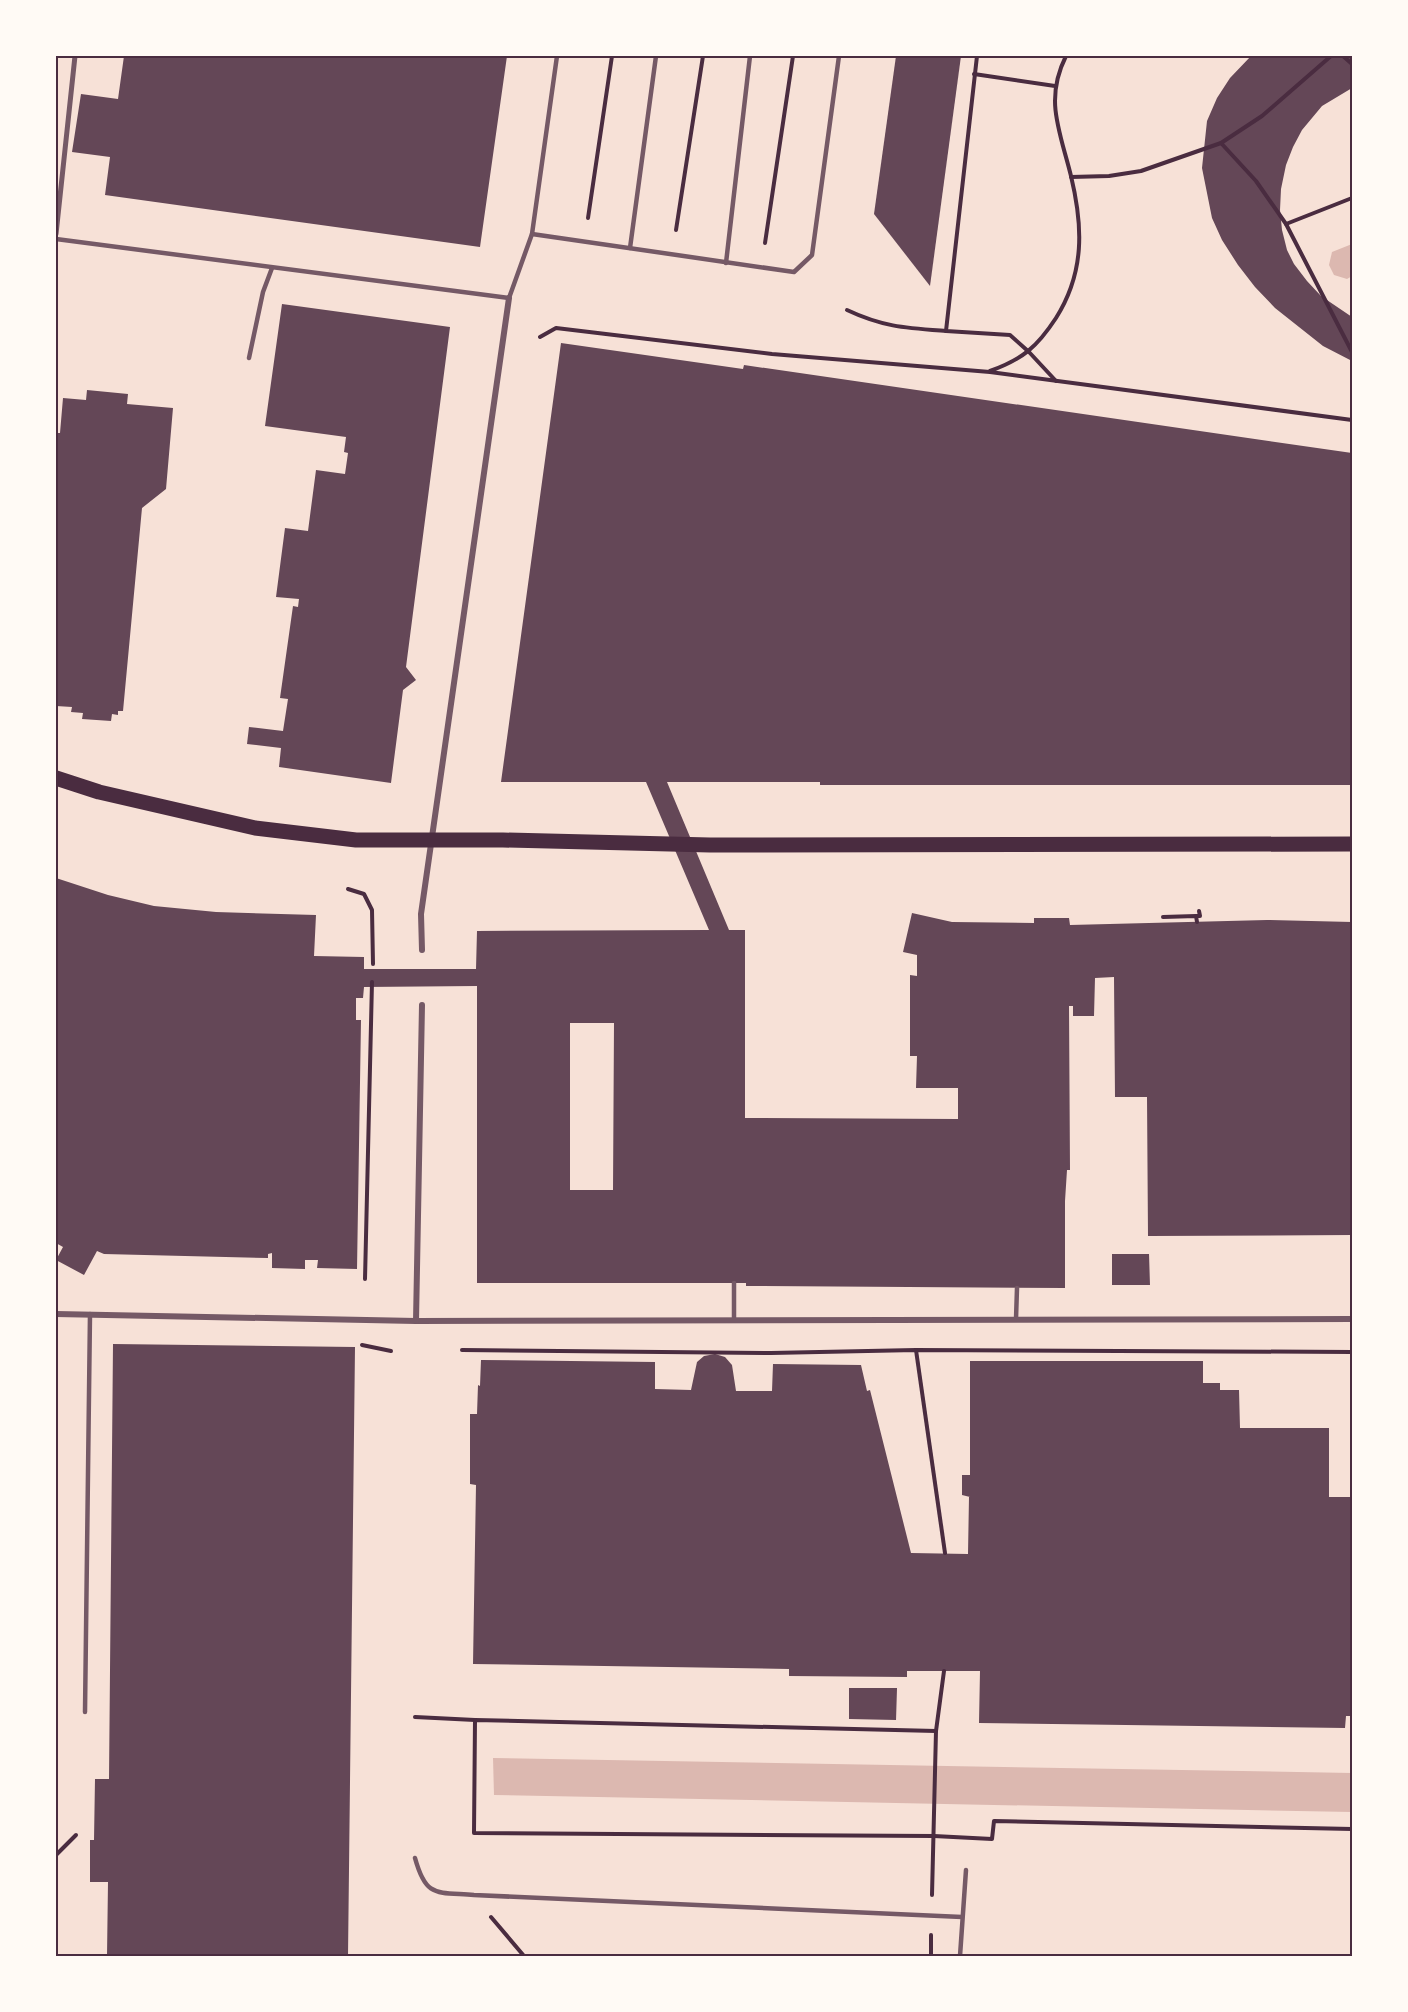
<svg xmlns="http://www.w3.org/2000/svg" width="1408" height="2012" font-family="'IBM Plex Sans',sans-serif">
  <rect width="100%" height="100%" fill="#f7e1d7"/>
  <g fill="#dcb8b0">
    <polygon points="1352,244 1352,276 1347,279 1334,275 1329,265 1332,252"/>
    <polygon points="493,1758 1352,1773 1352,1812 494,1795"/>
  </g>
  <g fill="#644757" fill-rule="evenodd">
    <polygon points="124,56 507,56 480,247 105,195 110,157 72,152 81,94 118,99"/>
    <polygon points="896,56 961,56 930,286 874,214"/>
    <polygon points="1251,56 1352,56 1352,88 1322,106 1302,130 1293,147 1286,165 1281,189 1280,210 1282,230 1287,250 1294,264 1307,281 1321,296 1352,317 1352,361 1323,346 1275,308 1255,287 1238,265 1222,240 1212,218 1202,168 1207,121 1217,98 1230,78"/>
    <polygon points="282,304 450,327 406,667 416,680 403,690 391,783 279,767 281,748 247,744 249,727 283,731 288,699 280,698 293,606 298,607 299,599 276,597 285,528 308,531 316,470 345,474 348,453 344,452 346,437 265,426"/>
    <path d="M 561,343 L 743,369 L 744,365 L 1352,453 L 1352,785 L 820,785 L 820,782 L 667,782 L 729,930 L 745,930 L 745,1118 L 958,1119 L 958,1088 L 916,1088 L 917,1056 L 910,1056 L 910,975 L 917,976 L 917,955 L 903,952 L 912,913 L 952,922 L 1034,923 L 1034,918 L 1069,918 L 1070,925 L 1267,920 L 1352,922 L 1352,1235 L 1148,1236 L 1147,1097 L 1115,1097 L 1114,977 L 1095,978 L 1094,1016 L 1073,1016 L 1073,1006 L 1069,1006 L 1070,1170 L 1067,1170 L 1065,1201 L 1065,1288 L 746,1286 L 746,1283 L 477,1283 L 477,986 L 364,987 L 363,998 L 356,998 L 356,1020 L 361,1020 L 357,1269 L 317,1268 L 318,1260 L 305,1260 L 305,1269 L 272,1268 L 272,1253 L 268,1254 L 268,1258 L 104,1254 L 97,1251 L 84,1275 L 56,1260 L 63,1247 L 56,1243 L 56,878 L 108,895 L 154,906 L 216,912 L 316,915 L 314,956 L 364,957 L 364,969 L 476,969 L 477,931 L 709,930 L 646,782 L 501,782 ZM 570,1023 L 614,1023 L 613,1190 L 570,1190 Z"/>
    <polygon points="87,390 128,394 127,404 173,408 166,489 142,508 123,711 118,711 118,715 112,714 111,721 82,719 83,713 71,712 72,707 56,706 56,464 58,433 60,433 63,398 86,400"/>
    <polygon points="1112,1254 1149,1254 1150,1285 1112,1285"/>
    <polygon points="113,1344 355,1347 348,1956 107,1956 108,1882 90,1882 90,1840 94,1840 95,1779 109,1779"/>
    <polygon points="715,1354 725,1357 732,1365 736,1391 772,1391 773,1364 861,1365 867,1391 870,1390 911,1553 968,1554 969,1497 970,1497 962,1495 962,1475 970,1475 970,1361 1203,1361 1203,1383 1220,1383 1220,1390 1239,1390 1240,1428 1329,1428 1329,1497 1352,1497 1352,1716 1346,1716 1345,1728 979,1723 980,1671 907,1671 907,1677 789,1676 789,1669 473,1664 476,1485 470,1484 470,1414 477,1414 478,1385 480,1386 481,1360 655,1362 655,1389 691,1390 697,1362 704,1356"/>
    <polygon points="849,1688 897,1688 896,1720 849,1719"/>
  </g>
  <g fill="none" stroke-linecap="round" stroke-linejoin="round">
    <g stroke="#4a2c40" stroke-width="4">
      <polyline points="977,56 946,331 1010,335 1029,352 1056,381"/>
      <polyline points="1343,56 1352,64"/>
      <polyline points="974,74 1055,86"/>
      <polyline points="1221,143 1256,181 1286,224 1352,352"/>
      <polyline points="1071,177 1109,176 1141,171 1221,143 1262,116 1331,56"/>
      <polyline points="588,218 612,56"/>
      <polyline points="1286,224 1352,198"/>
      <polyline points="676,230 703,56"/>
      <polyline points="765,243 793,56"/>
      <path d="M 847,310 C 883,327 906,328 946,331"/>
      <polyline points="540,337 556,328 772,354 990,372 1352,420"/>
      <path d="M 990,371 C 1023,359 1037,347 1056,318 C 1085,272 1083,226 1071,176 C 1060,131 1044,100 1066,56"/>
      <polyline points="348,889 364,894 372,910 373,964"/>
      <polyline points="1196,916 1200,916 1199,911"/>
      <polyline points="1163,917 1196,916 1197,922"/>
      <polyline points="365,1279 372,982"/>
      <polyline points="362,1345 391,1351"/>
      <polyline points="462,1350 771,1353 916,1350 1352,1352"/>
      <polyline points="916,1350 945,1553"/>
      <polyline points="415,1717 475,1720"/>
      <polyline points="936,1731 475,1720 474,1833 934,1836 992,1839 994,1821 1352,1829"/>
      <polyline points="56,1855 76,1835"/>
      <polyline points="932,1895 936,1731 944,1671"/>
      <polyline points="491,1917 524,1956"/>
      <polyline points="931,1956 931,1935"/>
    </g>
    <g stroke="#755966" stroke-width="4.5">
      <polyline points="532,234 794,272 812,255 839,56"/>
      <polyline points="56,239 509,298 532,234 557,56"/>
      <polyline points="630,248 656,56"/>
      <polyline points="726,263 750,56"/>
      <polyline points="249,358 263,292 272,268"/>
      <polyline points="1016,1319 1017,1288"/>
      <polyline points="734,1320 734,1283"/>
      <polyline points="85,1712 90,1314"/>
      <path d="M 415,1858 C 426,1898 436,1892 474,1895 L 962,1917"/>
      <polyline points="960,1956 966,1870"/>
    </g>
    <polyline stroke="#755966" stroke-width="5" points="56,234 75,56"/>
    <g stroke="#755966" stroke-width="6">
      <polyline points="422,950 421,914 509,298"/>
      <polyline points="56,1314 416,1321 1352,1319"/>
      <polyline points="416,1321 422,1005"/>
    </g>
    <polyline stroke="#4a2c40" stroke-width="15" points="56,778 99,792 255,828 356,840 503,840 710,845 1352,844"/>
  </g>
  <rect width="1408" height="2012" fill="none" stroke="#fffaf5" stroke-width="114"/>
  <rect x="57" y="57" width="1294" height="1898" fill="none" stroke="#4a2c40" stroke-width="2"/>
</svg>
